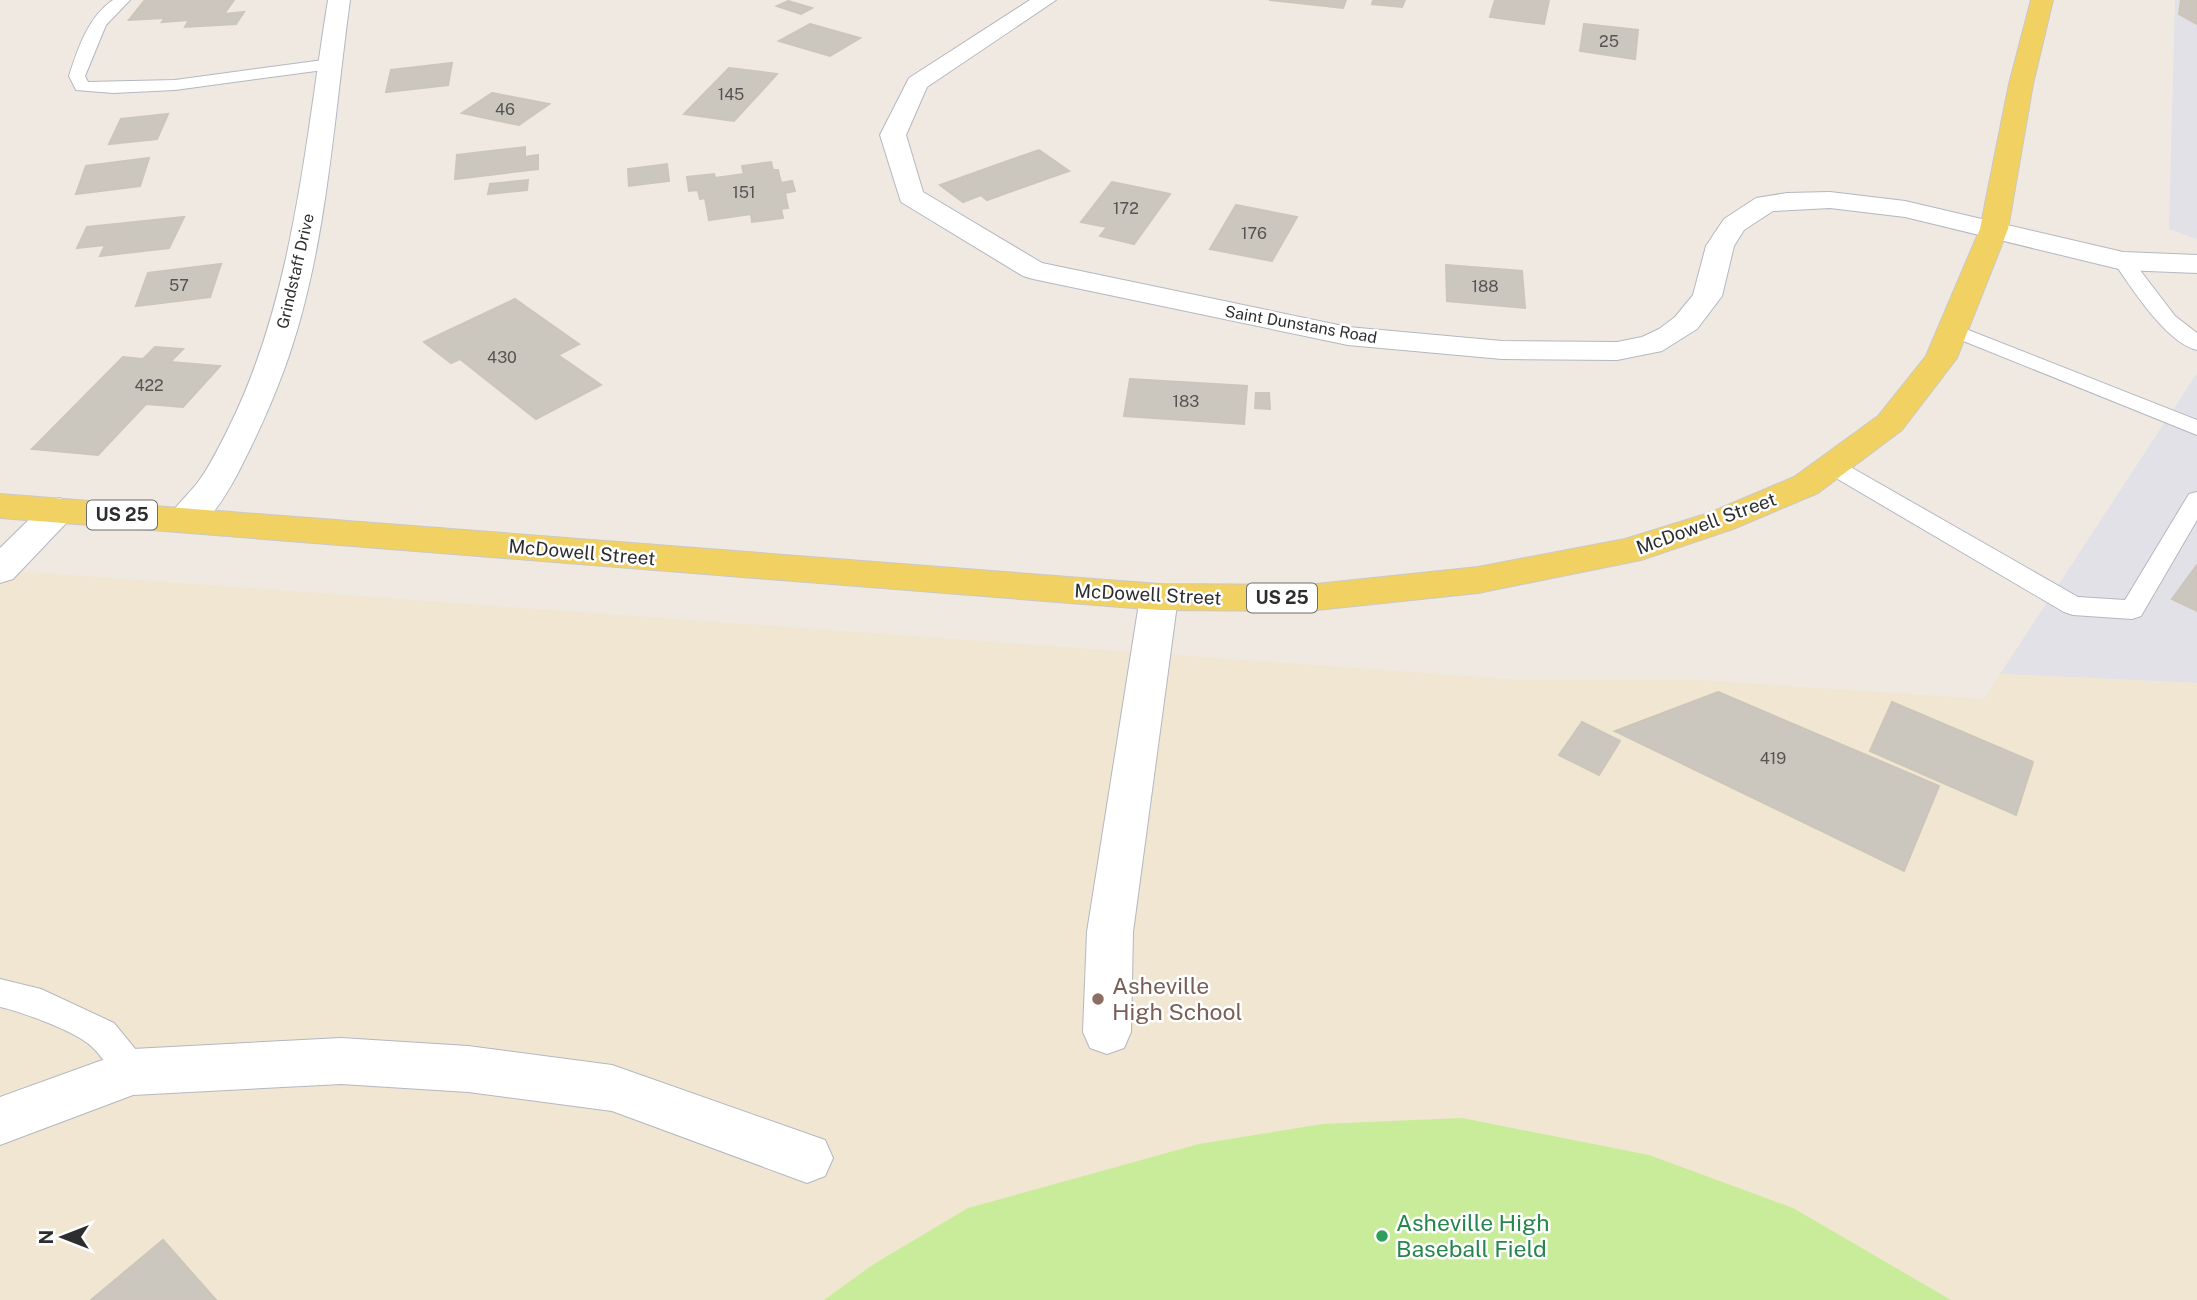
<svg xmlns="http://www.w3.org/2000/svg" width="2197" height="1300" font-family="'Public Sans',sans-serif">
  <rect width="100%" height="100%" fill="#efe9e1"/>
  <g fill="#e3e1e8">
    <polygon points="2175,0 2197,0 2197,239 2169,229"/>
    <polygon points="2197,373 2197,683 2000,674"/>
  </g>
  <polygon fill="#f0e6d1" points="0,570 1521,680 1700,680 1984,699 2000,674 2197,683 2197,1300 0,1300"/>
  <polygon fill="#c9ec9a" points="1462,1118 1649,1155 1793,1208 1951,1300 824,1300 874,1264 968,1208 1199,1144 1322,1124"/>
  <g fill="#cbc7bf" stroke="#cbc5ba" stroke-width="2">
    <polygon points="145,0 234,0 224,14 244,12 236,24 185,27 189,20 162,22 165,18 129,20"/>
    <polygon points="1269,0 1346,0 1343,8"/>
    <polygon points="1373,0 1405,0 1402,7 1372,4"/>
    <polygon points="1495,0 1549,0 1544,24 1490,17"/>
    <polygon points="2181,0 2197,0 2197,24 2179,14"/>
    <polygon points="788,1 812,8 801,14 777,6"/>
    <polygon points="810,24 860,38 830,56 779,41"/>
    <polygon points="1584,24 1638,30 1635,59 1580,51"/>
    <polygon points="452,63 448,85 386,92 391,70"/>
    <polygon points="729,68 777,74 734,121 684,114"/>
    <polygon points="492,93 549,104 519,125 462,113"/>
    <polygon points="168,114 157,139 109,144 121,119"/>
    <polygon points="525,147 525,157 538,155 538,169 455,179 457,155"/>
    <polygon points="1039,150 1069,171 987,200 981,195 963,202 940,185"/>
    <polygon points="149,158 140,186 76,194 86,166"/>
    <polygon points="771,162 773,170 778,170 781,183 792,181 795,191 785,193 788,208 781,209 783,218 752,222 751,214 709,220 705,198 700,199 698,190 689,191 687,177 714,174 715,178 744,174 742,166"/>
    <polygon points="667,164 669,181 629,186 628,169"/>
    <polygon points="528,180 527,190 488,194 490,184"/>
    <polygon points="1112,182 1170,194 1134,244 1100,236 1107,227 1081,222"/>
    <polygon points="1236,205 1297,217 1272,261 1210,249"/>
    <polygon points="184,217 169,248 100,256 105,245 77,248 87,227"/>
    <polygon points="221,264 210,297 136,306 148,273"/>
    <polygon points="1446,265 1522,271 1525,308 1447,301"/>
    <polygon points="515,299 579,344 558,355 601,385 536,419 460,359 451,363 424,342"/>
    <polygon points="155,347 183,349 170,362 220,366 183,407 146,404 98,455 32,449 123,357 143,359"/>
    <polygon points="1130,379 1247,386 1244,424 1124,416"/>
    <polygon points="1256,393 1269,393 1270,409 1255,408"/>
    <polygon points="2197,565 2197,611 2172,599"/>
    <polygon points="1718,692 1939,786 1904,871 1615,731"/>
    <polygon points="1892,702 2033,762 2016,815 1870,751"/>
    <polygon points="1582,722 1620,741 1599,775 1559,755"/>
    <polygon points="163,1240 216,1300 91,1300"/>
  </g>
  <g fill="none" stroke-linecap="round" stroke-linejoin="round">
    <g stroke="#b4b7c1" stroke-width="2">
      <g id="lane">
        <path d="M 113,0 L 130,0 L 106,25 L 85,76 L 88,82 L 175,80 L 331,59 L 339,64 L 331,69 L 175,90 L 113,93 L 76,90 L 69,76 C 78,48 88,17 113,0 Z"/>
        <path d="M 2123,255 L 2130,257 L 2175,316 L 2197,333 L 2197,350 C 2166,343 2131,287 2113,261 Z"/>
        <polygon points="1953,324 2197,420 2197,435 1946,334 1943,330 1946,326"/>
        <polygon points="1832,459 1840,461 2078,597 2125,600 2189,494 2197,492 2197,520 2141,616 2132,619 2073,615 2064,612 1824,471 1820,466 1824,461"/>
        <path d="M 0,979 L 41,989 L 114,1023 L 145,1061 L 150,1072 L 145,1083 L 133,1088 C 112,1080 107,1060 91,1046 C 75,1031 22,1012 0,1007 Z"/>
      </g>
    </g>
    <g stroke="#b4b7c1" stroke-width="2">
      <g id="street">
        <path d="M 328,0 L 350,0 C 333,123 327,253 284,370 C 271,405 256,438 239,471 C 229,490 215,515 198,527 C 190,532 181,530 173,527 L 167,519 C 176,505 188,495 198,482 C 210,466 220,445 229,427 C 294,296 305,142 328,0 Z"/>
        <polygon points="1030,0 1056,0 927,87 906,135 923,192 1042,263 1348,327 1502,341 1617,342 1642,337 1659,329 1675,317 1693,295 1706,246 1724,219 1756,198 1787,193 1830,192 1905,201 2123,252 2197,255 2197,273 2123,270 1905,217 1830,208 1773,211 1744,230 1734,246 1722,296 1697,329 1662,351 1617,360 1502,359 1348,345 1033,279 1023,276 901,202 880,135 909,78"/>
        <polygon points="59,498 71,502 76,510 71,518 13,579 0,583 0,548 47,502"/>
        <polygon points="1159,584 1172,588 1178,597 1133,932 1131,1032 1124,1048 1107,1054 1090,1048 1083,1032 1087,932 1140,597 1146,588"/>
        <polygon points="341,1038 468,1046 612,1065 825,1140 833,1158 825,1176 807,1183 612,1111 468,1092 341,1084 133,1095 0,1145 0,1097 133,1049"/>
      </g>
    </g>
    <g stroke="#c9c9c9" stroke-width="2">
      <polygon id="primary" points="2031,0 2053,0 2033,84 2008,229 1957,358 1902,430 1818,493 1733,529 1641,560 1478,593 1307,611 1159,610 0,518 0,494 1159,584 1307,585 1478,567 1625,539 1709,513 1794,477 1878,416 1926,356 1980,229 2009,84"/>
    </g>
    <use href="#lane" fill="#fff" fill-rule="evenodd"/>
    <use href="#street" fill="#fff" fill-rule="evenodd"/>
    <use href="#primary" fill="#f2d163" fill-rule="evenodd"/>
  </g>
  <circle fill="#8d6e63" stroke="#fff" stroke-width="2.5" cx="1098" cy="999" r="7"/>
  <circle fill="#2e9e5b" stroke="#fff" stroke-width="2.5" cx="1382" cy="1236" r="7"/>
  <g text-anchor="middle" stroke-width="5" stroke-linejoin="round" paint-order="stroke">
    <g font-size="16" fill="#555452">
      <text x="1609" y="47">25</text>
      <text x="731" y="100">145</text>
      <text x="505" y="115">46</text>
      <text x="744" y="198">151</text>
      <text x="1126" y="214">172</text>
      <text x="1254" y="239">176</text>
      <text x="179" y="291">57</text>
      <text x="1485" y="292">188</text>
      <text x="502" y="363">430</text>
      <text x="149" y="391">422</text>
      <text x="1186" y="407">183</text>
      <text x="1773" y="764">419</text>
    </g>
    <g font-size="16" fill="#2e2e2e" stroke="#fff">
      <text transform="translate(295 271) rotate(-77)" y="6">Grindstaff Drive</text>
      <text transform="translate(1301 324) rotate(10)" y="6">Saint Dunstans Road</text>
    </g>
    <g fill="#fff" stroke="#6d6d6d" stroke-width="2">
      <rect x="87" y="500.5" width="70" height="29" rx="5"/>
      <rect x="1247" y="583.5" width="70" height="29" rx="5"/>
    </g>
    <g font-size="18" font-weight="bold" fill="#2e2e2e">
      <text x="122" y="521">US 25</text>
      <text x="1282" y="604">US 25</text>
    </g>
    <g font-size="19" fill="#2e2e2e" stroke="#fff">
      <text transform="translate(1706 523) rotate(-20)" y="7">McDowell Street</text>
      <text transform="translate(582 552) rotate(5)" y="7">McDowell Street</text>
      <text transform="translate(1148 594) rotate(3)" y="7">McDowell Street</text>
    </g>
    <g font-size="23" fill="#785e54" stroke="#fff" text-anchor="start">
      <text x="1112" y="994">Asheville<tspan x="1112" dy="26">High School</tspan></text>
    </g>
    <g font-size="23" fill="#27864d" stroke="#fff" text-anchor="start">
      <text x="1396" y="1231">Asheville High<tspan x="1396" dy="26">Baseball Field</tspan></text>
    </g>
  </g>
  <g transform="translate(63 1237) rotate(270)" stroke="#ffffff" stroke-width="5" paint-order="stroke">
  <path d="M0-5L12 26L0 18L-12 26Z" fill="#2e2e2e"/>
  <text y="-10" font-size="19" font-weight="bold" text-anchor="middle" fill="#2e2e2e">N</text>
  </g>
</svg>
